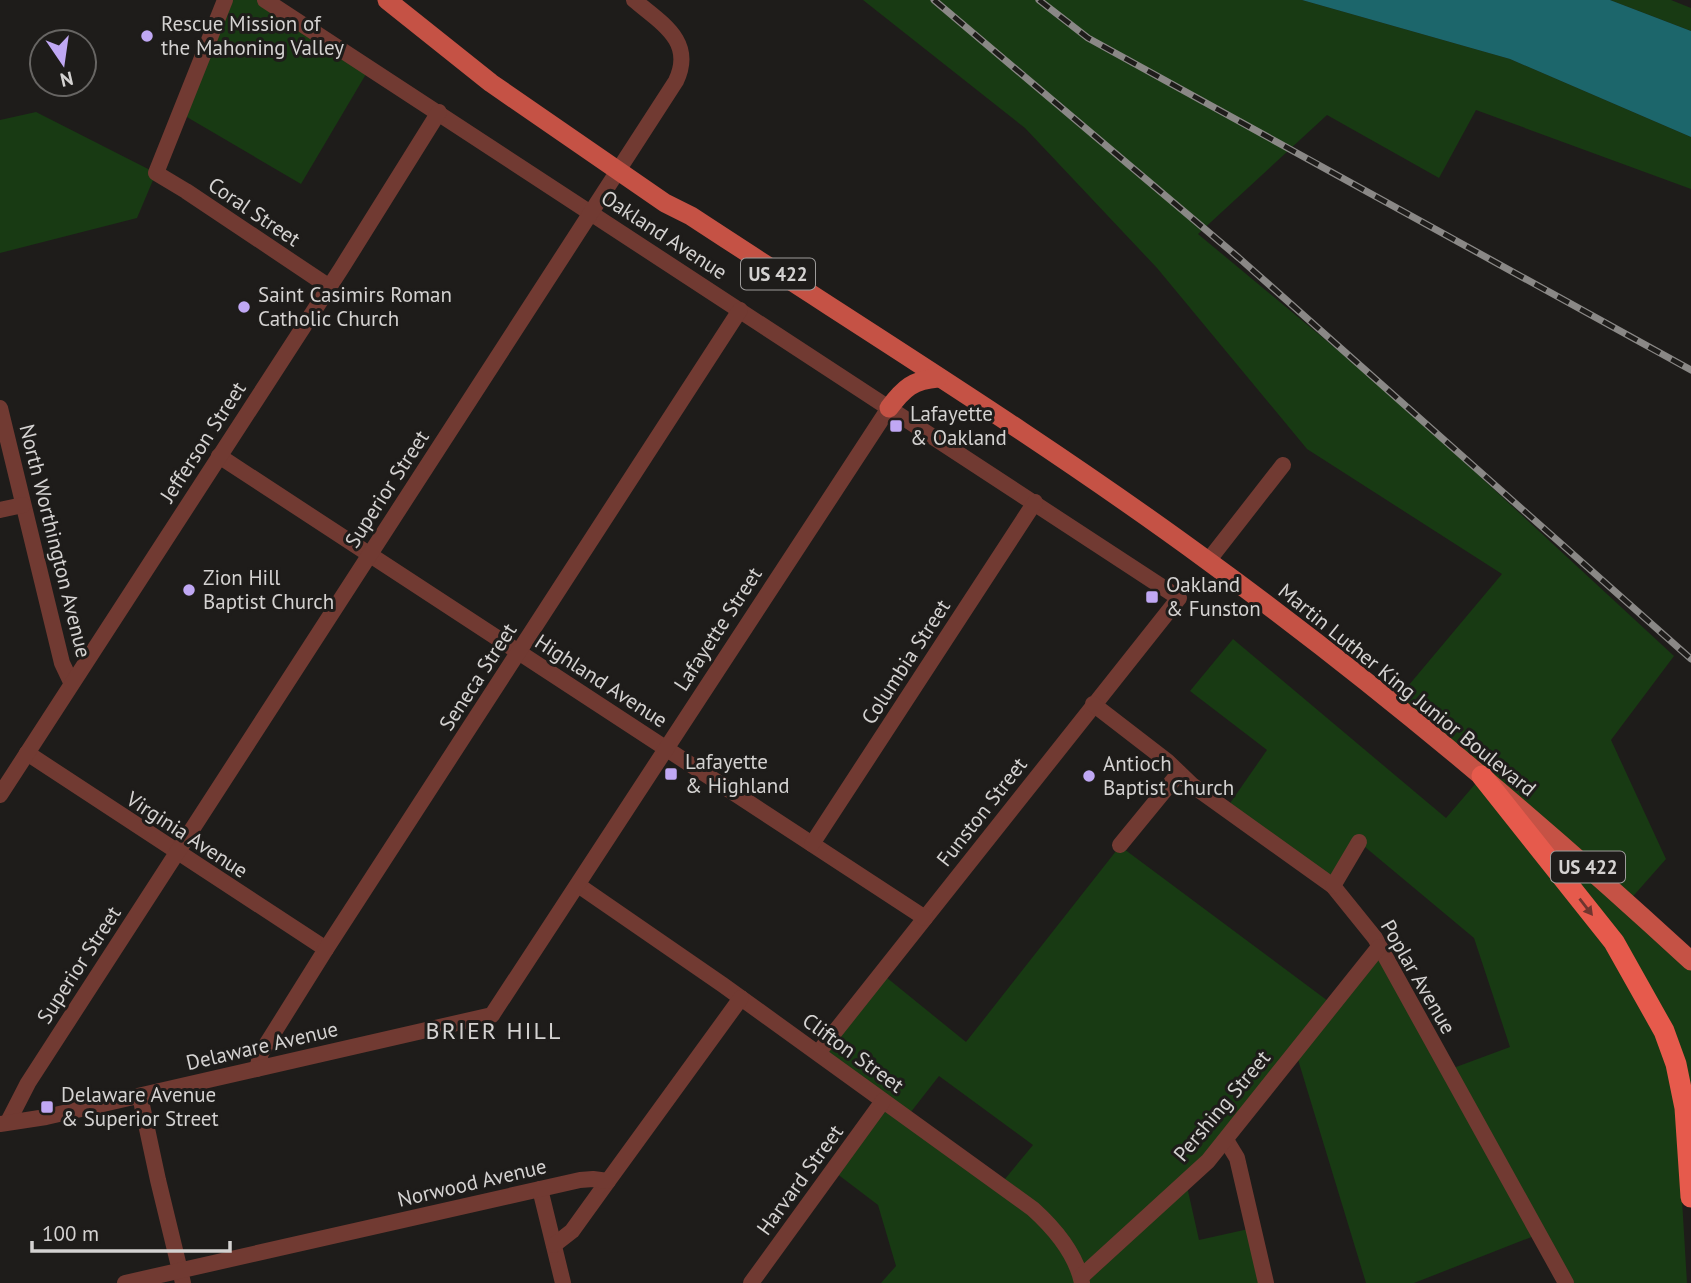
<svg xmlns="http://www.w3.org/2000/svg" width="1691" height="1283" font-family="'PT Sans',sans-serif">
  <rect width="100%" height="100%" fill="#1e1c1a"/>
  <g fill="#183a13" fill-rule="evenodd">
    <polygon points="225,0 265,0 369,69 301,184 180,113"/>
    <path d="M 863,0 L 1302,0 L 1510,59 L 1691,137 L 1691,189 L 1476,110 L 1439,178 L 1327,115 L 1198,234 L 1393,396 L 1674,656 L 1611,740 L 1666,859 L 1628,902 L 1691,961 L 1691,1107 L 1657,1037 L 1671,1079 L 1678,1133 L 1687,1283 L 1566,1283 L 1539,1234 L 1414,1283 L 1366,1283 L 1296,1053 L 1186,1182 L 1199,1240 L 1253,1228 L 1266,1283 L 881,1283 L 896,1266 L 878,1205 L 832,1170 L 882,1101 L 818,1053 L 881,973 L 966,1042 L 1120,846 L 1332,1004 L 1379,947 L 1448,1070 L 1510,1047 L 1474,938 L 1359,842 L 1333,886 L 1226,809 L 1267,750 L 1190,691 L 1233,639 L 1446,818 L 1482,776 L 1393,704 L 1502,574 L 1307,449 L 1157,268 L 1025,128 ZM 939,1076 L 1033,1145 L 1000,1185 L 907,1117 Z"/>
    <polygon points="1610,0 1671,0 1691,8 1691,31"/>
    <polygon points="36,112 156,173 137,218 0,253 0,120"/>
  </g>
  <polygon fill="#1c666b" points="1302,0 1610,0 1691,31 1691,137 1510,59"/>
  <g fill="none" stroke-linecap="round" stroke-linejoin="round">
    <g stroke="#713a32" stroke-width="16">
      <polyline points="225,0 156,173 186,191 328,286"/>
      <polyline points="265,0 1179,598 818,1053"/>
      <polyline points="0,408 62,663 71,682"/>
      <polyline points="219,456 925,918"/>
      <polyline points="0,510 23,505"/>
      <polyline points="1208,561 1283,465"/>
      <polyline points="1093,704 1167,761 1192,785 1333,886 1375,938 1566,1283"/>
      <polyline points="27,753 326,949"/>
      <polyline points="0,795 341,269 439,112"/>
      <polyline points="812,844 1035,502"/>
      <polyline points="1120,845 1179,773"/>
      <path d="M 578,885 L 723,985 L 1033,1209 C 1054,1228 1076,1254 1082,1283"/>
      <polyline points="1333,886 1359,842"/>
      <polyline points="257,1069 261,1053 326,949 740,310"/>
      <polyline points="140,1096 158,1180 183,1283"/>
      <path d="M 8,1122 L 28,1083 L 676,81 C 695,41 661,23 634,0"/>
      <polyline points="0,1124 46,1117 492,1015 889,408"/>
      <polyline points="1226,1140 1237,1158 1266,1283"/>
      <polyline points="540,1189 563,1283"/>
      <polyline points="554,1245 572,1231 608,1181"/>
      <polyline points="1081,1277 1208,1161 1379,947"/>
      <polyline points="125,1283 580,1180 593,1179 608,1181 741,998"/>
      <polyline points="751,1283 883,1101"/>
    </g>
    <g stroke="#c55245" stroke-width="19">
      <path d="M 387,0 L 491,83 L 665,203 L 691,216 C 863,329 1042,439 1208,561 C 1377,684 1537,819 1691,961"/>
      <path d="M 889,408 C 904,388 913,380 938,378"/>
    </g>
    <polyline stroke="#e65a4c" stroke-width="21" points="1482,776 1614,942 1664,1031 1676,1064 1685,1108 1691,1197"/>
    <g stroke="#8a8886" stroke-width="7">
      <g id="rail">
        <polyline points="934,0 1239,258 1691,659"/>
        <polyline points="1039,0 1088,38 1691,370"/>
      </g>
    </g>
    <use href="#rail" stroke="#1e1c1a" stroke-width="4.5" stroke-dasharray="13" stroke-linecap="butt"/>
  </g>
  <defs><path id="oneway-solid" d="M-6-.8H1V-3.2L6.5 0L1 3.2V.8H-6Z" transform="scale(1.75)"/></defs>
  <use fill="#6e352e" href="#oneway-solid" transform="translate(1586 907) rotate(52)"/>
  <g fill="#c0a8f4" stroke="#1e1c1a" stroke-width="2.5">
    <circle cx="147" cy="36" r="7"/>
    <circle cx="244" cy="307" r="7"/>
    <rect x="889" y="419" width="14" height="14" rx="3.5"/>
    <circle cx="189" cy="590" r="7"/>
    <rect x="1145" y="590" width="14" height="14" rx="3.5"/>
    <rect x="664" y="767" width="14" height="14" rx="3.5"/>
    <circle cx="1089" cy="776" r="7"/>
    <rect x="40" y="1100" width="14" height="14" rx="3.5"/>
  </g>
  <g text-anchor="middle" stroke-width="6" stroke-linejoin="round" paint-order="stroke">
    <g fill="#1e1c1a" stroke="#9d9b9a" stroke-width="2">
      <rect x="741" y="258.5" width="74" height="31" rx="5"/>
      <rect x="1551" y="851.5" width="74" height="31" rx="5"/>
    </g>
    <g font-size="19" font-weight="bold" fill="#d4d2d1">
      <text x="778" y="281">US 422</text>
      <text x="1588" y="874">US 422</text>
    </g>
    <g font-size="21" fill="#d4d2d1" stroke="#1e1c1a" text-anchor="start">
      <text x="161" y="31">Rescue Mission of<tspan x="161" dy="24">the Mahoning Valley</tspan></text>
      <text x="258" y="302">Saint Casimirs Roman<tspan x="258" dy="24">Catholic Church</tspan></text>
      <text x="910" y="421">Lafayette<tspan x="910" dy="24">&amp; Oakland</tspan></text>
      <text x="203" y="585">Zion Hill<tspan x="203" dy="24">Baptist Church</tspan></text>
      <text x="1166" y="592">Oakland<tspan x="1166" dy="24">&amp; Funston</tspan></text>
      <text x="685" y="769">Lafayette<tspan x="685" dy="24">&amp; Highland</tspan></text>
      <text x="1103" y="771">Antioch<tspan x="1103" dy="24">Baptist Church</tspan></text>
      <text x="61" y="1102">Delaware Avenue<tspan x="61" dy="24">&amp; Superior Street</tspan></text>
    </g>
    <g font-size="21" fill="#d4d2d1" stroke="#1e1c1a">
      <text transform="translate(254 212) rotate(34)" y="7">Coral Street</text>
      <text transform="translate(664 235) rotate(33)" y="7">Oakland Avenue</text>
      <text transform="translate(203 442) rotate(-57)" y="7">Jefferson Street</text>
      <text transform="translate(387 489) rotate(-57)" y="7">Superior Street</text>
      <text transform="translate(55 541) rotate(76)" y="7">North Worthington Avenue</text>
      <text transform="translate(718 629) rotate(-57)" y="7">Lafayette Street</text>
      <text transform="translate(906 662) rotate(-57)" y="7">Columbia Street</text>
      <text transform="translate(478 677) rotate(-57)" y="7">Seneca Street</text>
      <text transform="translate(601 681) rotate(33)" y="7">Highland Avenue</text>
      <text transform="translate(1407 690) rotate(39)" y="7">Martin Luther King Junior Boulevard</text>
      <text transform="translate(982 812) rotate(-52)" y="7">Funston Street</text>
      <text transform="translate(187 835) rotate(33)" y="7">Virginia Avenue</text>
      <text transform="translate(79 965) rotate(-57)" y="7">Superior Street</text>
      <text transform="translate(1418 977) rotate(60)" y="7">Poplar Avenue</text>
      <text transform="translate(262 1046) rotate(-13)" y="7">Delaware Avenue</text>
      <text transform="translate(853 1053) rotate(36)" y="7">Clifton Street</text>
      <text transform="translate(1222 1106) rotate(-50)" y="7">Pershing Street</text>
      <text transform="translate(800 1180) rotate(-54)" y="7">Harvard Street</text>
      <text transform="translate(472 1183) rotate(-13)" y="7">Norwood Avenue</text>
    </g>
    <g font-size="24" letter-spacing="2" fill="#d4d2d1" stroke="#1e1c1a">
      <text x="494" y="1039">BRIER HILL</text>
    </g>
  </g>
  <g transform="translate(63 63) rotate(167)"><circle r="33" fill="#1e1c1a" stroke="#676563" stroke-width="2"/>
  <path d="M0-5L12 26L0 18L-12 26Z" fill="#c0a8f4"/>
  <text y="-10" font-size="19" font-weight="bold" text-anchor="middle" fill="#d4d2d1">N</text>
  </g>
  <path d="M32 1241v10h198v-10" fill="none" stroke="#d4d2d1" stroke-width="3.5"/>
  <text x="42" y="1241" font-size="21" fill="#d4d2d1" stroke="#1e1c1a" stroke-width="5" paint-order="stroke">100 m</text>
</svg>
